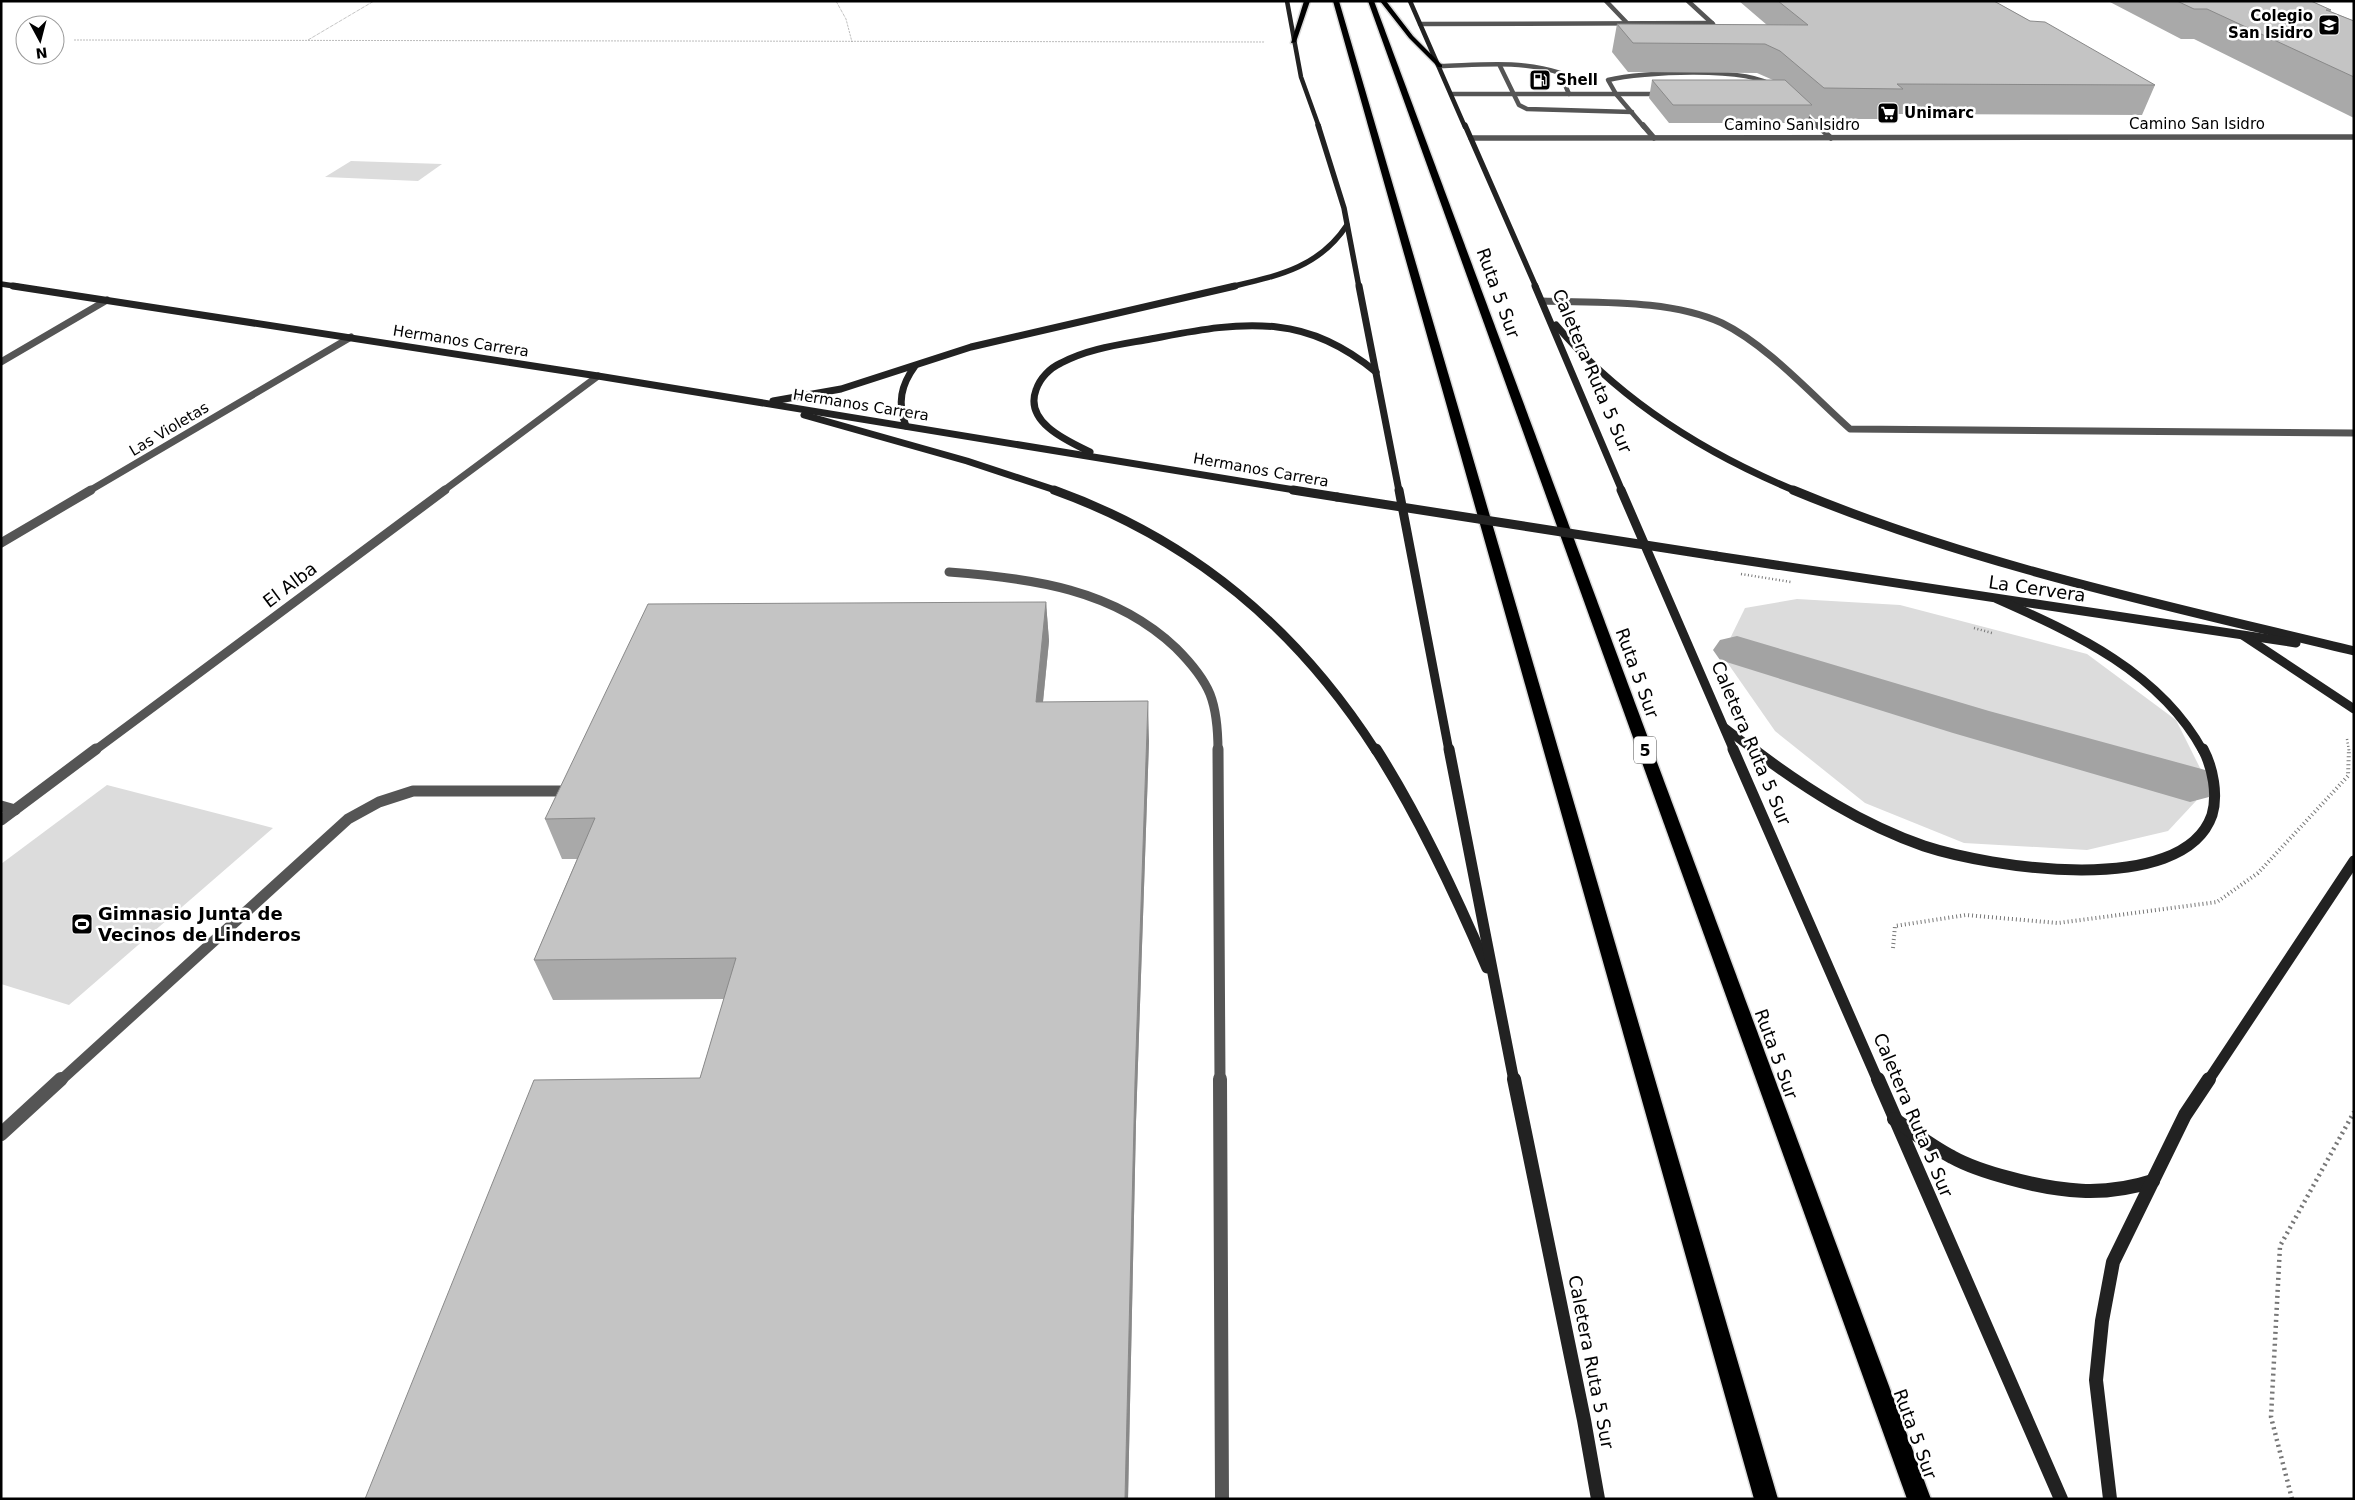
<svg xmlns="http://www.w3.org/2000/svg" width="2355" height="1500" font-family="'DejaVu Sans',sans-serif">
  <rect width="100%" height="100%" fill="#fff"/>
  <g fill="#dcdcdc">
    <polygon points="351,161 442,164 418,181 325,177"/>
    <polygon points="1797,599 1900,605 2087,654 2176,720 2203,774 2196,801 2168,831 2087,850 1964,843 1865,803 1775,731 1722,655 1745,608"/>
    <polygon points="107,785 273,828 69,1005 1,984 1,864"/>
  </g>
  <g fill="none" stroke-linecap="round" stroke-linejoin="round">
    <polygon fill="#a3a3a3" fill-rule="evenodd" points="1737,636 1989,711 2209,771 2216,784 2209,797 2190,802 1953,733 1720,660 1713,650 1720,640"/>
    <g stroke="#dbdbdb" stroke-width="3">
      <g id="highway">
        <polygon points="1304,1 1310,1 1296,42 1291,43"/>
        <polygon points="1333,1 1339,1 1778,1499 1754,1499"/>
        <polygon points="1368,1 1374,1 1931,1499 1907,1499"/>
        <polygon points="1380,1 1386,1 1413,36 1442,65 1442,67 1438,67 1409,38"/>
      </g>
    </g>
    <g stroke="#777" stroke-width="1" stroke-dasharray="0.5 1" stroke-linecap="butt">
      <polyline points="836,1 846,19 852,42"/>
      <polyline points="74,40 1265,42"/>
      <polyline points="308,40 374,1"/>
    </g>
    <g stroke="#777" stroke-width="2.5" stroke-dasharray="1 2.5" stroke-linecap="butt">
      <polyline points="1974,628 1992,633"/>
      <polyline points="2347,739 2349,751"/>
    </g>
    <polyline stroke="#777" stroke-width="4" stroke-dasharray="1 3" stroke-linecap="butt" points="1893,948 1895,926 1966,915 2058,923 2217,902 2258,873 2348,776 2349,749"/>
    <polyline stroke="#777" stroke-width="4.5" stroke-dasharray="2 4" stroke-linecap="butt" points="2292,1499 2271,1417 2280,1246 2354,1112"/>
    <g stroke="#555" stroke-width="4.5">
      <polyline points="1606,1 1628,24"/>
      <polyline points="1688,1 1713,24"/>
      <polyline points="1420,24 1712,23"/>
      <path d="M 1440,66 C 1480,65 1521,60 1560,73 L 1569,94"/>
      <polyline points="1500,66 1519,105 1527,109 1632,112"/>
      <polyline points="1451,94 1663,94"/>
      <polyline points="1798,109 1818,127"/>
      <path d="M 1644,127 L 1616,94 L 1608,80 C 1642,72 1748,66 1775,87"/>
    </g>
    <g stroke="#555" stroke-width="5.5">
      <polyline points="1643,125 1654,138"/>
      <polyline points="1817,125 1831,138"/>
    </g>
    <path stroke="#555" stroke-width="7" d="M 1542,301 C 1598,303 1669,299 1722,323 C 1767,345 1812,395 1850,429 L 2354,433"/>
    <path stroke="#555" stroke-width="9" d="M 949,572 C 1031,578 1114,589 1176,648 C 1189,661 1203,677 1210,694 C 1217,712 1218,731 1218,751"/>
    <g stroke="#555" stroke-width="11">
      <polyline points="1218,749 1220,1081"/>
      <polyline points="60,1081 348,819 379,802 413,791 571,791"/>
    </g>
    <g stroke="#555" stroke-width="14">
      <polyline points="1220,1079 1222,1499"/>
      <polyline points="1,1134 61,1079"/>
    </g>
    <polyline stroke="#555" stroke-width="5.5" points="1471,138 2354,137"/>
    <g stroke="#555" stroke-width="7">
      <polyline points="1,362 107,300"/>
      <polyline points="89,491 351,337"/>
      <polyline points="443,491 598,376"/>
    </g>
    <g stroke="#555" stroke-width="9">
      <polyline points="1,543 91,490"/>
      <polyline points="94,751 445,490"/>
    </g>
    <g stroke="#555" stroke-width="11">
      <polyline points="1,806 15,810"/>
      <polyline points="1,820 96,749"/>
    </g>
    <g stroke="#222" stroke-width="4.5">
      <polyline points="1287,1 1301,77 1319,127"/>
      <polyline points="1410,1 1465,127"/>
    </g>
    <g stroke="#222" stroke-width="5.5">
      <polyline points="1318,125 1344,208 1359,287"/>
      <polyline points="1465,125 1536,287"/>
      <polyline points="1,284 21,287"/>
      <path d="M 1230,287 C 1277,276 1319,268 1347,225"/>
    </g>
    <g stroke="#222" stroke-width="7">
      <polyline points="13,286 598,376 1301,491"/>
      <polyline points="1359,286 1399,491"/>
      <polyline points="1535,286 1622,491"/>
      <path d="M 1556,325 C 1620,401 1704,453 1796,491"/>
      <polyline points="773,401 841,389 971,347 1235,286"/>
      <polyline points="804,415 967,461 1058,491"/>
      <path d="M 906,426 C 897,403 901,385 915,366"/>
      <path d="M 1090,452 C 1067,441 1024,422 1036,390 C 1040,378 1050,368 1061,363 C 1087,349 1117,345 1145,340 C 1189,332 1232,322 1277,327 C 1315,331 1347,348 1376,372"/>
    </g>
    <g stroke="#222" stroke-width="9">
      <path d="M 1054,490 C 1193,540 1297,628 1376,751"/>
      <polyline points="1293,490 1337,497"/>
      <polyline points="1399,490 1449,751"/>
      <polyline points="1621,490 1734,751"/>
      <path d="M 1793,490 C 1973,565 2165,605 2354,651"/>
      <polyline points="1716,556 2296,643"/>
      <path d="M 1997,599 C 2076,634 2160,672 2203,751"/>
      <polyline points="2244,636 2354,709"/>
      <polyline points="1725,728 1755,751"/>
    </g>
    <g stroke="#222" stroke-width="11">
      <path d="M 1376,749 C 1420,818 1455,893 1487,968"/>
      <polyline points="1449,749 1514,1081"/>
      <polyline points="1733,749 1878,1081"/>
      <path d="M 1753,749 C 1806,789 1861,824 1924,846 C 1988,867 2183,899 2212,815 C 2218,795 2213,768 2203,749"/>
      <polyline points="2208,1081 2354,861"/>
    </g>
    <g stroke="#222" stroke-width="14">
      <polyline points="1514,1079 1584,1420 1598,1499"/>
      <polyline points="1878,1079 2061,1499"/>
      <path d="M 1894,1119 C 1913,1132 1931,1146 1952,1157 C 1970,1167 1990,1173 2009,1178 C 2059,1192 2104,1197 2153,1181"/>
      <polyline points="2110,1499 2096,1380 2102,1321 2113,1262 2185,1115 2209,1079"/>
    </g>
    <use href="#highway" fill="#000" fill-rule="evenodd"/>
    <polyline stroke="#777" stroke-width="2.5" stroke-dasharray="1 2.5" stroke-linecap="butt" points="1741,574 1791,582"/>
    <polyline stroke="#222" stroke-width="9" points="1337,497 1716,556"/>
  </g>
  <g fill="#a9a9a9">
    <polygon points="1739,1 1994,1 2030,21 2155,85 2142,115 1895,114 1893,119 1815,119 1810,114 1807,123 1669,123 1649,98 1652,80 1773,80 1757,73 1628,72 1612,52 1617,24 1767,25"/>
    <polygon points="2108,1 2311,1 2331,10 2330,11 2354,21 2354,118 2194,39 2181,39"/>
    <polygon points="1046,602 1049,641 1043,702 1149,741 1136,1122 1128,1499 365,1499 700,1078 724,999 553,1000 534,960 577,859 562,859 545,819"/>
  </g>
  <g fill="#898989">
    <polygon points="1046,602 1049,641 1039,741 1036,702"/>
    <polygon points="1148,701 1149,741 1136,1122 1128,1499 1125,1499 1135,1082"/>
  </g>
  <g fill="#c4c4c4" stroke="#898989">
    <polygon points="1778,1 1994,1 2030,21 2045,22 2155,85 1897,84 1903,89 1824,88 1780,51 1765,44 1633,43 1617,24 1808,25"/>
    <polygon points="2177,1 2311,1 2331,10 2326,10 2354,21 2354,77 2207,9 2194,9"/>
    <polygon points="1652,80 1785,80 1812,105 1673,105"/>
    <polygon points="1046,602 1036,702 1148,701 1135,1082 1125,1499 365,1499 534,1080 700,1078 736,958 534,960 595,818 545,819 648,604"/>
  </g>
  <defs>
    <g id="school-square" transform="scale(1.125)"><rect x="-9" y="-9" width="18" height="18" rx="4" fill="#000" stroke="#fff"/><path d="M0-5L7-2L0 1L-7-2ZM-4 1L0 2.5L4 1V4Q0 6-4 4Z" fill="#fff"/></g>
    <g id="fuel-square" transform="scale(1.125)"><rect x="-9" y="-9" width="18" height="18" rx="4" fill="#000" stroke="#fff"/><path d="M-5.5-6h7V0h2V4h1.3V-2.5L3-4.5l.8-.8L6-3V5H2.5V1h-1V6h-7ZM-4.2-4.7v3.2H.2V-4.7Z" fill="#fff"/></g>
    <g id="supermarket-square" transform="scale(1.125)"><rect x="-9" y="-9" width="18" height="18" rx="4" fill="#000" stroke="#fff"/><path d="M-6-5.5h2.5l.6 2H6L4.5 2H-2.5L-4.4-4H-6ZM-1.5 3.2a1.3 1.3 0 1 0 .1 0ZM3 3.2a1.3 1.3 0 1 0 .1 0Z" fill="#fff"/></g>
    <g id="stadium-square" transform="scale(1.125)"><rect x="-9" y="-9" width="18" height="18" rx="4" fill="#000" stroke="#fff"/><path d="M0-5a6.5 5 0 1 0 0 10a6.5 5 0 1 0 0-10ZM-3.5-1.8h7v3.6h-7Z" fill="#fff"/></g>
  </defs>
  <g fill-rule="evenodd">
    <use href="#school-square" x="2329" y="25"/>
    <use href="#fuel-square" x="1540" y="80"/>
    <use href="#supermarket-square" x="1888" y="113"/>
    <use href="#stadium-square" x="82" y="924"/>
  </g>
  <g text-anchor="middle" stroke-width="5" stroke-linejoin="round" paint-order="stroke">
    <g font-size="15" font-weight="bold" fill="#000" stroke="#fff" text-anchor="start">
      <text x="2313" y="21" text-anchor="end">Colegio<tspan x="2313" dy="17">San Isidro</tspan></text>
      <text x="1556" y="85">Shell</text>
      <text x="1904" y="118">Unimarc</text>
    </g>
    <g font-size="15" fill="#000" stroke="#fff">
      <text x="2197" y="129">Camino San Isidro</text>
      <text x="1792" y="130">Camino San Isidro</text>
      <text transform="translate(461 341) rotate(9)" y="5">Hermanos Carrera</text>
      <text transform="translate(861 405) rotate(9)" y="5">Hermanos Carrera</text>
      <text transform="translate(169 429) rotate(-31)" y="5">Las Violetas</text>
      <text transform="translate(1261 470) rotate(10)" y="5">Hermanos Carrera</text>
    </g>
    <rect fill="#fff" stroke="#4c4c4c" stroke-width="1" x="1634" y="736.5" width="22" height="27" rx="4"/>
    <g font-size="16" font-weight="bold" fill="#000">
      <text x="1645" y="756">5</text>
    </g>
    <g font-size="18" fill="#000" stroke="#fff">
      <text transform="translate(1498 293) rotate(70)" y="6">Ruta 5 Sur</text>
      <text transform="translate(1592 371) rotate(67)" y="6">Caletera Ruta 5 Sur</text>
      <text transform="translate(290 585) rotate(-37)" y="6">El Alba</text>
      <text transform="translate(2037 589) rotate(8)" y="6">La Cervera</text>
      <text transform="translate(1637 673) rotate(70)" y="6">Ruta 5 Sur</text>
      <text transform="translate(1751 743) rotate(67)" y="6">Caletera Ruta 5 Sur</text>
      <text transform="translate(1776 1054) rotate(70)" y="6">Ruta 5 Sur</text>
      <text transform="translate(1913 1115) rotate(67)" y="6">Caletera Ruta 5 Sur</text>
      <text transform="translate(1591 1362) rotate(79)" y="6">Caletera Ruta 5 Sur</text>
      <text transform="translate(1915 1434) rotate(70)" y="6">Ruta 5 Sur</text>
    </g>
    <g font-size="18" font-weight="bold" fill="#000" stroke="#fff" text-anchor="start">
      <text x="98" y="920">Gimnasio Junta de<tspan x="98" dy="21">Vecinos de Linderos</tspan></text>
    </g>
  </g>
  <rect width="2355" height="1500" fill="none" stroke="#000000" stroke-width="5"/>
  <g transform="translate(40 40) rotate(173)"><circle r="24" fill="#ffffff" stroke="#999999"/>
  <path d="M0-4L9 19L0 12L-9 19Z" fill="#000000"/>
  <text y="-8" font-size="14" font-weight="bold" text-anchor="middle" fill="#000000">N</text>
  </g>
</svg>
